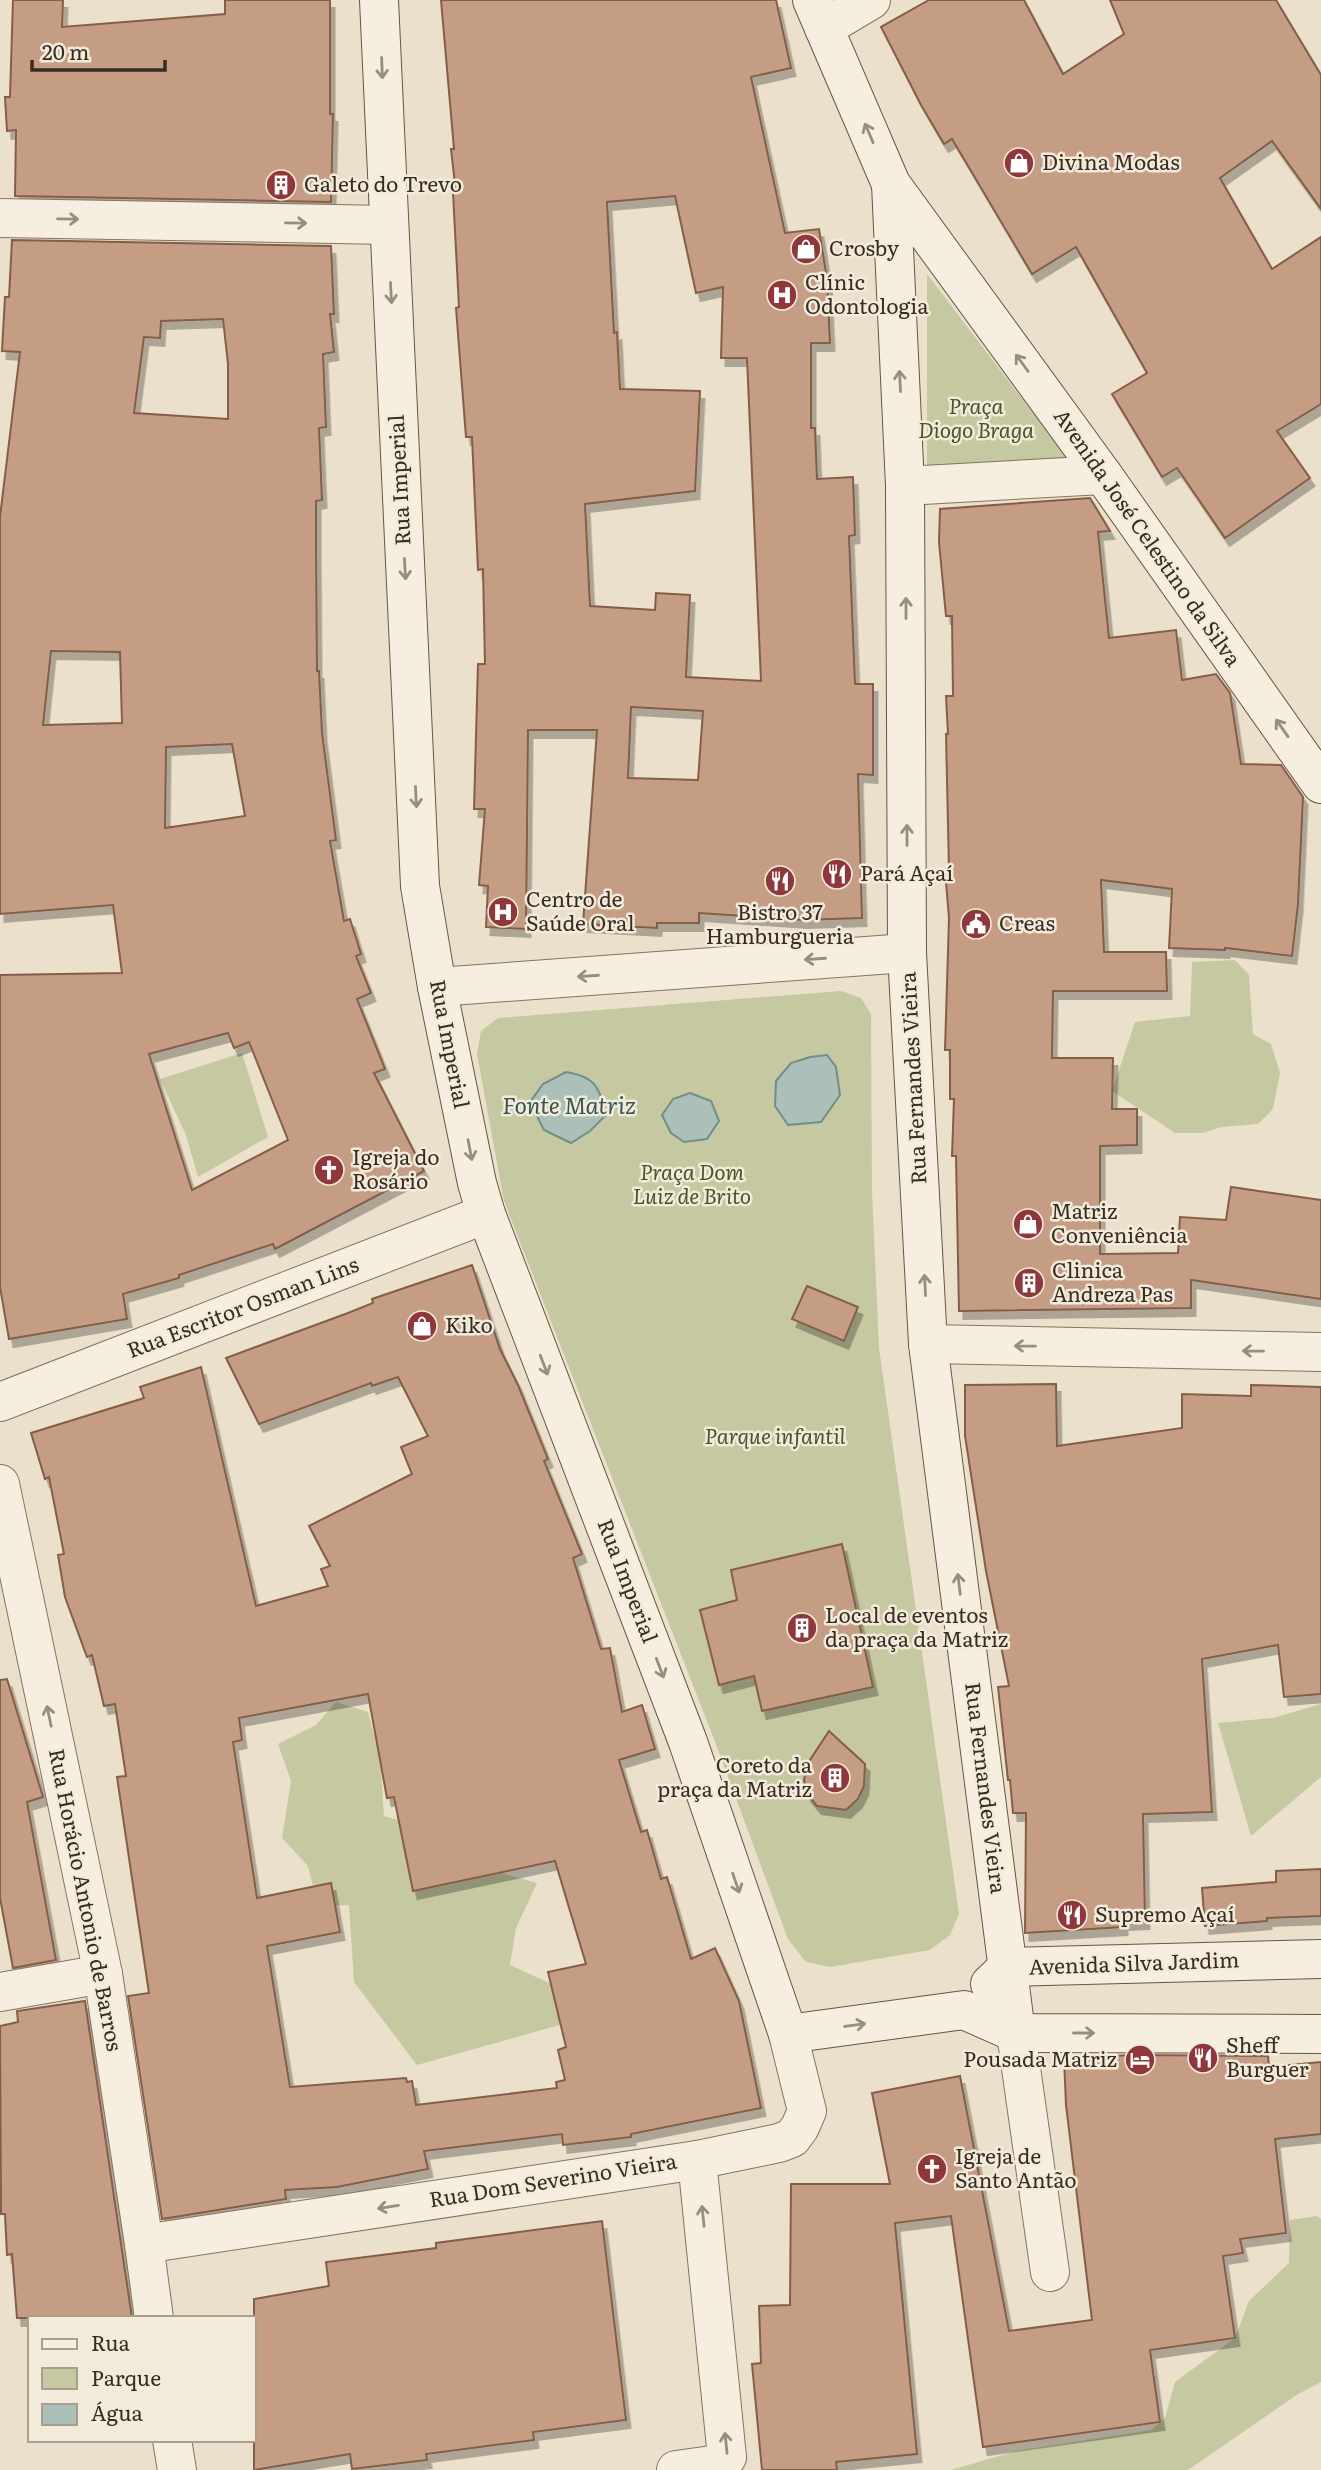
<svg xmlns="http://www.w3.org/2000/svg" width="1321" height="2470" font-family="Literata,serif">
  <defs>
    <filter id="shadow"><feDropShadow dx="4.5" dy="8" stdDeviation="0" flood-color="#0004"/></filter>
  </defs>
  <rect width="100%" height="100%" fill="#ebe0cb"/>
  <g fill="#c5c8a0">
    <polygon points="927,274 1068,459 927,475"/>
    <polygon points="1235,960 1249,975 1253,1034 1271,1044 1280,1073 1273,1109 1258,1124 1221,1127 1203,1133 1175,1133 1112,1091 1135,1022 1190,1016 1192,962"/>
    <polygon points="841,991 861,998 871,1014 872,1192 879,1348 959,1914 950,1935 930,1950 830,1967 806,1962 788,1939 714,1739 504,1201 477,1054 481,1031 498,1018"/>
    <polygon points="242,1053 268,1137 198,1177 186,1135 160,1079"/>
    <polygon points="336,1702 368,1712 380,1758 384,1816 408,1823 463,1869 502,1873 537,1883 516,1928 510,1965 560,1988 563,2024 417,2065 354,1982 349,1905 318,1906 308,1866 282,1838 291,1781 278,1744 316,1725"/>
    <polygon points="1321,1704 1321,1777 1251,1836 1218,1723 1273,1718"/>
    <polygon points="1317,2216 1321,2219 1321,2382 1298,2394 1188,2470 951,2470 1016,2451 1151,2430 1165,2418 1175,2382 1235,2338 1249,2301 1289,2263 1290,2220"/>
  </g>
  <g fill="#abc0b9" stroke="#728e86" stroke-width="2">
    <polygon points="827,1055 836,1067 840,1095 821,1122 788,1125 775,1106 776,1081 791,1063 810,1057"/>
    <path d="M 566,1072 C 596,1077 599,1087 606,1115 L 590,1131 L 571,1143 L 544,1130 L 530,1102 L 543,1084 Z"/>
    <polygon points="690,1093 711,1101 719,1121 707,1139 684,1142 671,1133 662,1115 673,1099"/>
  </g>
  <g fill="#c59d85" stroke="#835e49" stroke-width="2" fill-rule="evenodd" filter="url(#shadow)">
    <polygon points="13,0 63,0 62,27 225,14 225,0 330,0 330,114 333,114 331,202 15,196 16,130 7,131 5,97 10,97"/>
    <path d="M 441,0 L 776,0 L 791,68 L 751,77 L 785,233 L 819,229 L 827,279 L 830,343 L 811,343 L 811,428 L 815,428 L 817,479 L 853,477 L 855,535 L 849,536 L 855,684 L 873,684 L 873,775 L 858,774 L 862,918 L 803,920 L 699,913 L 699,923 L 657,923 L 657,928 L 583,924 L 597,730 L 528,730 L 526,929 L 486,927 L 488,886 L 479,885 L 485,809 L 474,809 L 478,664 L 485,664 L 483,569 L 478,570 L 472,437 L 466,437 L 456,308 L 459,307 L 453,193 L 456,193 L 451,149 L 454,149 ZM 675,196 L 696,293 L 723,287 L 721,358 L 747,358 L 761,681 L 686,677 L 690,595 L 656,593 L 655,610 L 590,606 L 585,504 L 695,491 L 700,391 L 620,389 L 617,332 L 614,333 L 607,202 ZM 631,707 L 703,711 L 698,780 L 628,778 Z"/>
    <polygon points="929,0 1024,0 1063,74 1124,34 1110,0 1276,0 1321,75 1321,209 1272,141 1220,178 1272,269 1321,237 1321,404 1277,431 1310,478 1225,538 1177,468 1162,477 1112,394 1147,373 1076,247 1032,274 952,139 944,144 921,105 881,27"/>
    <path d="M 12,240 L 331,246 L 334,314 L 330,314 L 334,352 L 323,354 L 326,427 L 319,428 L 322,500 L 316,501 L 316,543 L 317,671 L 319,671 L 322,733 L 336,840 L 330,841 L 344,921 L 350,919 L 361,954 L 356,956 L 371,993 L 357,999 L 385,1069 L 374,1073 L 424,1171 L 275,1249 L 273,1244 L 179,1275 L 179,1278 L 123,1294 L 127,1319 L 9,1339 L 0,1287 L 0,975 L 122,973 L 113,905 L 0,914 L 0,517 L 20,352 L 2,351 L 5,297 L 9,297 ZM 223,319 L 228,364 L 228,419 L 134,413 L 144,337 L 160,338 L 161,321 ZM 51,651 L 120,652 L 122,723 L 43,725 ZM 232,744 L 245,816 L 165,828 L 166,747 ZM 228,1033 L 234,1048 L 249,1042 L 288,1140 L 192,1190 L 149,1054 Z"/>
    <polygon points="1090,498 1110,531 1098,532 1109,638 1176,630 1182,680 1216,674 1230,693 1241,764 1281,765 1303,797 1298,904 1292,956 1225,948 1225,950 1169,948 1172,889 1101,880 1104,952 1166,952 1167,991 1053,991 1052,1058 1113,1058 1112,1109 1137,1109 1137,1145 1100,1146 1100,1254 1178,1253 1180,1217 1226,1220 1231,1187 1321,1200 1321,1299 1191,1280 1191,1308 959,1311 956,1156 952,1156 954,1099 950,1099 950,1050 945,1050 949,918 945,870 949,870 946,734 948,734 946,696 953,696 952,616 946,616 939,542 940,509"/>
    <path d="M 472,1265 L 500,1349 L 518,1385 L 548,1459 L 544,1461 L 582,1554 L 573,1558 L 601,1649 L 610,1648 L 622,1712 L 642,1705 L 655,1749 L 619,1760 L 641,1832 L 647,1830 L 661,1879 L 667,1877 L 691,1959 L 715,1948 L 739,2001 L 761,2108 L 631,2134 L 631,2137 L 563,2145 L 562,2134 L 424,2151 L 428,2169 L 337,2187 L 285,2190 L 286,2199 L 162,2219 L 128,1996 L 149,1993 L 117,1777 L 126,1776 L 115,1704 L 104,1706 L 92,1655 L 87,1657 L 65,1597 L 58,1555 L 64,1554 L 49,1477 L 45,1479 L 31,1433 L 144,1398 L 140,1387 L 201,1367 L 256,1606 L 328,1586 L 321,1569 L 330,1566 L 309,1526 L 412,1474 L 401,1447 L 428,1436 L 398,1377 L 372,1386 L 371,1383 L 259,1424 L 226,1358 L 348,1313 L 373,1303 L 372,1299 ZM 368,1694 L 387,1798 L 394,1797 L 413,1891 L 555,1861 L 586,1964 L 548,1972 L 566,2047 L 558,2050 L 565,2080 L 556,2082 L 557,2088 L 416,2105 L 412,2081 L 407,2082 L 406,2078 L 290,2087 L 267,1946 L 340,1932 L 331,1883 L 257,1898 L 233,1742 L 242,1740 L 239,1718 Z"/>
    <polygon points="807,1286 858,1307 844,1341 792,1319"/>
    <polygon points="1056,1384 1057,1446 1182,1428 1182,1394 1251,1396 1251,1385 1321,1387 1321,1694 1284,1697 1278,1645 1202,1659 1212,1812 1143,1814 1145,1921 1123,1922 1123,1927 1025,1933 1026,1813 1013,1813 1010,1780 1008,1780 998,1687 1009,1686 986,1571 965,1436 965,1385"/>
    <polygon points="842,1544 873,1687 762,1711 754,1676 719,1685 700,1610 737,1600 731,1570"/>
    <polygon points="7,1679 43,1797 27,1802 56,1960 13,1968 0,1898 0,1680"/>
    <polygon points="829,1731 865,1764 864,1786 858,1799 846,1810 817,1806 807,1794 804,1780 808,1763"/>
    <polygon points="1321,1869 1321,1916 1267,1918 1267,1921 1205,1926 1202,1888 1276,1882 1276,1871"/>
    <polygon points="85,2001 132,2318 17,2318 12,2254 7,2255 5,2214 1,2214 0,2026 18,2022 17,2011"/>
    <polygon points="1134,2055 1268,2056 1269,2067 1321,2062 1321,2134 1275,2139 1286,2233 1240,2239 1243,2253 1223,2256 1235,2338 1150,2350 1160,2422 983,2447 951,2216 895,2223 917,2454 836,2462 837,2470 762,2470 752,2364 761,2363 759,2306 790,2305 791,2184 890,2184 872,2093 960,2076 1009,2331 1092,2320 1066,2105 1064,2058"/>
    <polygon points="602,2221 626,2420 533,2432 534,2440 426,2454 427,2460 352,2469 350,2454 254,2470 254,2299 329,2286 326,2262 436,2248 436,2243"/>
  </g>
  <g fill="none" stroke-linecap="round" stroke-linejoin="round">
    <g stroke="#867361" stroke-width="40">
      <g id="minor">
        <polyline points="824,28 871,0"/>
        <polyline points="0,218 388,225"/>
        <polyline points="905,486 1103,475"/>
        <polyline points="437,987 907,953"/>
        <polyline points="0,1402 486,1214"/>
        <polyline points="0,1484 103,1974 144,2244"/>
        <polyline points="0,1992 103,1974"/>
        <polyline points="1016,2033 1050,2272"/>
      </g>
    </g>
    <g stroke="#867361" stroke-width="40">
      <g id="tertiary">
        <polyline points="928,1344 1321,1352"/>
        <polyline points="154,2318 144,2244 697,2160 779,2143 792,2138 800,2127 807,2111 788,2034"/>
        <polyline points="172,2440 177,2470"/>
        <polyline points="676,2470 719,2464 727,2457 697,2160"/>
      </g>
    </g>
    <g stroke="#685544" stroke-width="40">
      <g id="secondary">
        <polyline points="379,0 420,886 437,987 477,1183 486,1214 688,1742 788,2034 964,2010 1016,2033 1321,2034"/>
        <polyline points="812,0 891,184 1103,475 1321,784"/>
        <polyline points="891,184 905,486 907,953 928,1344 1016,2033"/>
        <polyline points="990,1984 1008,1967 1321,1959"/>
      </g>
    </g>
    <use href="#minor" stroke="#f6eede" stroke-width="38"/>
    <use href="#tertiary" stroke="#f6eede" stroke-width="38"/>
    <use href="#secondary" stroke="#f6eede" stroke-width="38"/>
  </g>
  <defs><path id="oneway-shaft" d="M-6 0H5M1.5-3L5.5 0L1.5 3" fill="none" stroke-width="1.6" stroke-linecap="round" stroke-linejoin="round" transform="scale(1.75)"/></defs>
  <g stroke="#978d80">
    <use href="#oneway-shaft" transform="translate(382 68) rotate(88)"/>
    <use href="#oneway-shaft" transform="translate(869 133) rotate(-113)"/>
    <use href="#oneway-shaft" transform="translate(68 219) rotate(1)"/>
    <use href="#oneway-shaft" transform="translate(296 223) rotate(1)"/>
    <use href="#oneway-shaft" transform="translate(391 293) rotate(87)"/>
    <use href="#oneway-shaft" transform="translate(1022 363) rotate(-126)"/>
    <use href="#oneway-shaft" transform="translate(900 381) rotate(-93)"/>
    <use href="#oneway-shaft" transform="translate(405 569) rotate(87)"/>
    <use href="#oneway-shaft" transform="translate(906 608) rotate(-90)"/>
    <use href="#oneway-shaft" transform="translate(1282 728) rotate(-125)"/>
    <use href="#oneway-shaft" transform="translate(416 797) rotate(87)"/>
    <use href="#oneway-shaft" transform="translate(907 835) rotate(-90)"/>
    <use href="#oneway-shaft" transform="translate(815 959) rotate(176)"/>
    <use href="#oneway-shaft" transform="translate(588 976) rotate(176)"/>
    <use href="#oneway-shaft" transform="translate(470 1150) rotate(79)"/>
    <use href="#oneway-shaft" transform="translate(925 1285) rotate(-93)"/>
    <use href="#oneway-shaft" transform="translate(1025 1346) rotate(-179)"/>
    <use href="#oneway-shaft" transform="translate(1253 1351) rotate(-179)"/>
    <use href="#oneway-shaft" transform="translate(544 1365) rotate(69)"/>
    <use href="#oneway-shaft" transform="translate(959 1584) rotate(-97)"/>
    <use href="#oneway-shaft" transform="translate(660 1668) rotate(69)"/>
    <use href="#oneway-shaft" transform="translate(49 1716) rotate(-102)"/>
    <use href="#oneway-shaft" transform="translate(736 1883) rotate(71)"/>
    <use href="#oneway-shaft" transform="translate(855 2025) rotate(-8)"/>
    <use href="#oneway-shaft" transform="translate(1084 2033)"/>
    <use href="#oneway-shaft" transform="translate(388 2207) rotate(171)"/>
    <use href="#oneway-shaft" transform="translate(703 2216) rotate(-96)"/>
    <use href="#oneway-shaft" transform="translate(726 2443) rotate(-96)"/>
  </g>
  <defs>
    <g id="shop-disc" transform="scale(1.575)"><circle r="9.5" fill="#8f373b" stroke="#f3ebda"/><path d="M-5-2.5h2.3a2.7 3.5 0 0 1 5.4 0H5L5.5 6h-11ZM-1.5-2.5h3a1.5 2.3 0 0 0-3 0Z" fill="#fff"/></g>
    <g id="building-disc" transform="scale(1.575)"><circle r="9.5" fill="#8f373b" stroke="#f3ebda"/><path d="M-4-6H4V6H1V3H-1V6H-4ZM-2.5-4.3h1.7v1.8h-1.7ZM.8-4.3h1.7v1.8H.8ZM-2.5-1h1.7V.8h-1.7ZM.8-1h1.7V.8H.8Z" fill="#fff"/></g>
    <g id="hospital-disc" transform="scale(1.575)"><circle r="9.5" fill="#8f373b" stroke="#f3ebda"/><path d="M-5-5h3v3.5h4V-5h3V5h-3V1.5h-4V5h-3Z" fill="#fff"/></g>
    <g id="restaurant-disc" transform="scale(1.575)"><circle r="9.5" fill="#8f373b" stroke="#f3ebda"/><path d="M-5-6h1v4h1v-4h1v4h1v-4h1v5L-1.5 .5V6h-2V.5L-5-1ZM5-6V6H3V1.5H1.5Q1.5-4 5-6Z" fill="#fff"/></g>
    <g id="civic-disc" transform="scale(1.575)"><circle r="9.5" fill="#8f373b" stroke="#f3ebda"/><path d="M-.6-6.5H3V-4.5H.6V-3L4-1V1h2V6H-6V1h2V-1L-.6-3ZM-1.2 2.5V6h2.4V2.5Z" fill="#fff"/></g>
    <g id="church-disc" transform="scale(1.575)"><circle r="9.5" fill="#8f373b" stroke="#f3ebda"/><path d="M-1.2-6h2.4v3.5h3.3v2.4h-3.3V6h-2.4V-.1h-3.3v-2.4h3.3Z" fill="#fff"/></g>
    <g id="hotel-disc" transform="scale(1.575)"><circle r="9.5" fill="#8f373b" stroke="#f3ebda"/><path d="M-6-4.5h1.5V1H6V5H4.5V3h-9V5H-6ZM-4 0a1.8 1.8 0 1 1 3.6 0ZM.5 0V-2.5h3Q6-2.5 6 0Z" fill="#fff"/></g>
  </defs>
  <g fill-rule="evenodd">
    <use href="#shop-disc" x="1019" y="163"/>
    <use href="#building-disc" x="281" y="185"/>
    <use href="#shop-disc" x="806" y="249"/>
    <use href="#hospital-disc" x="782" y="295"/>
    <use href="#restaurant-disc" x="837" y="874"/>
    <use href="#restaurant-disc" x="780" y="881"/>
    <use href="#hospital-disc" x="503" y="912"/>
    <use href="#civic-disc" x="976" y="924"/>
    <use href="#church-disc" x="329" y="1170"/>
    <use href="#shop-disc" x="1028" y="1224"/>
    <use href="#building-disc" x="1029" y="1283"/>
    <use href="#shop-disc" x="422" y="1326"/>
    <use href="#building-disc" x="802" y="1628"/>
    <use href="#building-disc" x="835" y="1778"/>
    <use href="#restaurant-disc" x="1072" y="1915"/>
    <use href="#restaurant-disc" x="1203" y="2058"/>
    <use href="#hotel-disc" x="1140" y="2060"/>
    <use href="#church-disc" x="932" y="2169"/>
  </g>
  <g text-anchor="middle" stroke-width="5" stroke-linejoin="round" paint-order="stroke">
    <g font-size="21" fill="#382c22" stroke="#f3ebda" text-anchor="start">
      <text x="1042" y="170">Divina Modas</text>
      <text x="304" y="192">Galeto do Trevo</text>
      <text x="829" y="256">Crosby</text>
      <text x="805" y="290">Clínic<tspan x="805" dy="24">Odontologia</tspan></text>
      <text x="860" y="881">Pará Açaí</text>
      <text x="526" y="907">Centro de<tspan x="526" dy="24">Saúde Oral</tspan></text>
      <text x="780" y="920" text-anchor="middle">Bistro 37<tspan x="780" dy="24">Hamburgueria</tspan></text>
      <text x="999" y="931">Creas</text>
      <text x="352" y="1165">Igreja do<tspan x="352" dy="24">Rosário</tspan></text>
      <text x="1051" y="1219">Matriz<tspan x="1051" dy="24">Conveniência</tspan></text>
      <text x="1052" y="1278">Clinica<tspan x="1052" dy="24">Andreza Pas</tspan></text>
      <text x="445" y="1333">Kiko</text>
      <text x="825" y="1623">Local de eventos<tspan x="825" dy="24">da praça da Matriz</tspan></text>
      <text x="812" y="1773" text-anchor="end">Coreto da<tspan x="812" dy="24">praça da Matriz</tspan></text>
      <text x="1095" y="1922">Supremo Açaí</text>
      <text x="1226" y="2053">Sheff<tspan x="1226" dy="24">Burguer</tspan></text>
      <text x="1117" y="2067" text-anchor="end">Pousada Matriz</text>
      <text x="955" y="2164">Igreja de<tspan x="955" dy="24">Santo Antão</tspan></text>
    </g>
    <g font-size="21" font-style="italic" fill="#4a532b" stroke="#f3ebda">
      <text x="976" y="414">Praça<tspan x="976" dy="24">Diogo Braga</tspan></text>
      <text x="692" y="1180">Praça Dom<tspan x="692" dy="24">Luiz de Brito</tspan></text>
      <text x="775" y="1444">Parque infantil</text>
    </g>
    <g font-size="21" fill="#382c22" stroke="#f3ebda">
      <text transform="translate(400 480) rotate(-93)" y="7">Rua Imperial</text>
      <text transform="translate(1147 538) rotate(55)" y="7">Avenida José Celestino da Silva</text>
      <text transform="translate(449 1044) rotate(79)" y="7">Rua Imperial</text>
      <text transform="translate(914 1078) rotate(-93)" y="7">Rua Fernandes Vieira</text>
      <text transform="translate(243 1308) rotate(-21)" y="7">Rua Escritor Osman Lins</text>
      <text transform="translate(627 1581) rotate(69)" y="7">Rua Imperial</text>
      <text transform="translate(985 1788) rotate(83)" y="7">Rua Fernandes Vieira</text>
      <text transform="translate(85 1900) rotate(79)" y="7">Rua Horácio Antonio de Barros</text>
      <text transform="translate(1134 1964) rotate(-2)" y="7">Avenida Silva Jardim</text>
      <text transform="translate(553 2181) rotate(-9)" y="7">Rua Dom Severino Vieira</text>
    </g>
    <g font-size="23" font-style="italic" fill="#335653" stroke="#f3ebda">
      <text x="569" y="1114">Fonte Matriz</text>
    </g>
  </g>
  <rect x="28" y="2316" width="228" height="126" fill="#f3ebda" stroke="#a89f90" stroke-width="2"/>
  <rect x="42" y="2339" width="35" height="10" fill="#f6eede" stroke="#a89f90" stroke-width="2"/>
  <text x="91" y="2351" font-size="21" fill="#382c22">Rua</text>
  <rect x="42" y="2368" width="35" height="21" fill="#c5c8a0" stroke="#a89f90" stroke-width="2"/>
  <text x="91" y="2386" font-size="21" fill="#382c22">Parque</text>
  <rect x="42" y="2404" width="35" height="21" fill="#abc0b9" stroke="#a89f90" stroke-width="2"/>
  <text x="91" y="2421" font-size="21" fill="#382c22">Água</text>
  <path d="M32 60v10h133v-10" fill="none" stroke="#382c22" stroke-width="3.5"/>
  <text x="42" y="60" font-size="21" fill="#382c22" stroke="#f3ebda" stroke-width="5" paint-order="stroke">20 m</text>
</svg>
